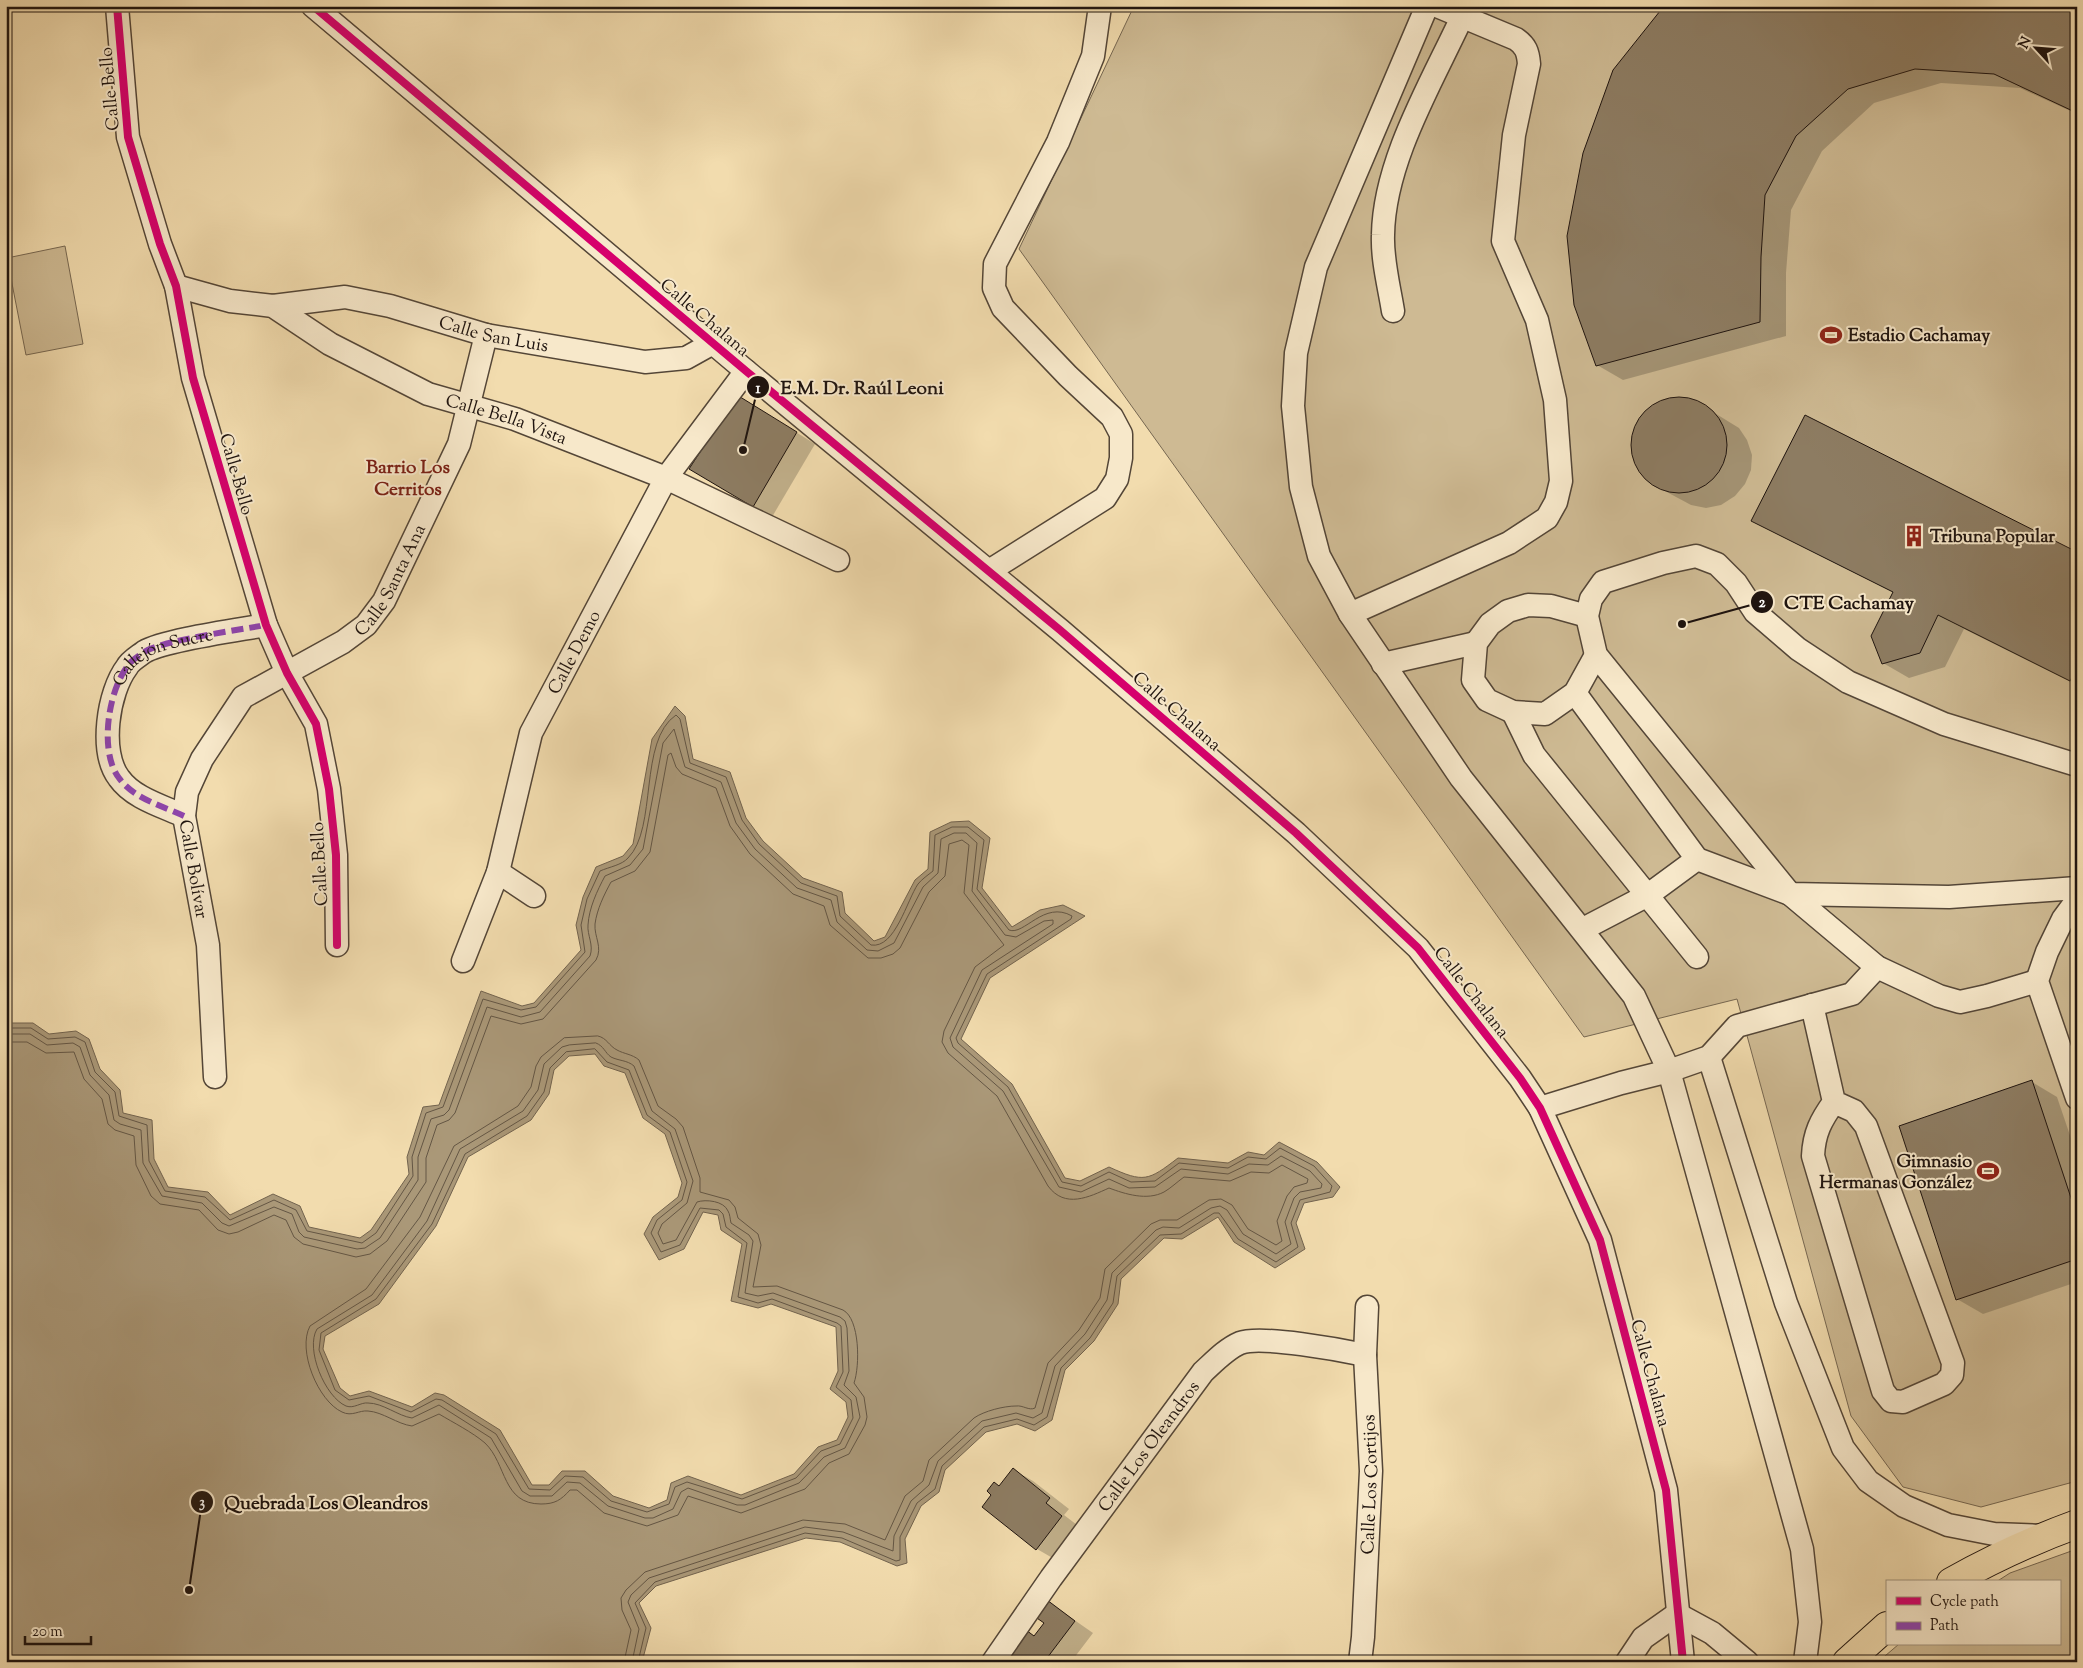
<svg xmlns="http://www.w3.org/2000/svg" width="2083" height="1668" font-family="'Sorts Mill Goudy',serif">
  <rect width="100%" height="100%" fill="#f2dcae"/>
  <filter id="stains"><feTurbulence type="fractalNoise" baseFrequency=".004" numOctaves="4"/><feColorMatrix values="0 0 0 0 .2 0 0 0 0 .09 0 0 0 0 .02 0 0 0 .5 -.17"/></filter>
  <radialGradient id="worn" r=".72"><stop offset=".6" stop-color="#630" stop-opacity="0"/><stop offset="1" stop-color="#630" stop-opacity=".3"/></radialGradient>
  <g fill="#ceba93" stroke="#766751">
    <polygon points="1134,6 2077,6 2077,1481 1981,1507 1903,1487 1851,1416 1737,999 1584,1037 1019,249"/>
    <polygon points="65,246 83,344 26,355 7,258"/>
    <polygon points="2077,1549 2077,1662 1878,1662 1899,1644 2059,1644 2059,1582 1996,1582 2010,1573"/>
  </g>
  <path fill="#aa9878" stroke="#72634e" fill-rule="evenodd" d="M 675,706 L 685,716 L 693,759 L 730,772 L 746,818 L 763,841 L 803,878 L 842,892 L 845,913 L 874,941 L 885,937 L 915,880 L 928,869 L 930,832 L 951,822 L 969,821 L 990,838 L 982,888 L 1012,927 L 1040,910 L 1063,905 L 1085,916 L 990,978 L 961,1039 L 1012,1084 L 1065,1178 L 1080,1181 L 1109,1167 C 1144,1183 1148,1181 1178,1158 L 1228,1163 L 1248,1152 L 1264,1155 L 1279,1142 L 1317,1162 L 1340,1187 L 1333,1197 L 1304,1203 L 1296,1223 L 1305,1249 L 1275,1268 L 1234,1242 L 1218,1217 L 1182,1239 L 1164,1238 L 1121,1279 L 1118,1304 L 1094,1341 L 1065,1370 L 1052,1420 L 1035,1431 L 1017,1424 L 986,1432 L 945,1470 L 939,1492 L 921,1506 L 905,1539 L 907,1563 L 897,1566 L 840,1542 L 806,1538 L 656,1586 L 639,1603 L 651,1628 L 642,1662 L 6,1662 L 6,1021 L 7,1023 L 33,1023 L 49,1034 L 76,1031 L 89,1039 L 100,1069 L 120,1090 L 123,1113 L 152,1120 L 154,1159 L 168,1187 L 208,1192 L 230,1215 L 273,1194 L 300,1206 L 309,1227 L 360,1238 L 371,1230 L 409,1174 L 407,1157 L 423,1107 L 439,1105 L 481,991 L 522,1006 L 534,1003 L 581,950 L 576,925 L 583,897 L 596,867 L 623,856 L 633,844 L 652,739 ZM 595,1054 L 604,1066 L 625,1073 L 643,1118 L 665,1134 L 682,1183 L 678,1197 L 653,1217 L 644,1234 L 659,1260 L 684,1249 L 703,1212 L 718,1215 L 721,1230 L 742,1244 L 731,1301 L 758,1308 L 771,1304 L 836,1327 L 838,1371 L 830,1389 L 846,1402 L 848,1417 L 837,1440 L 818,1447 L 794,1474 L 741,1495 L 688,1476 L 671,1483 L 667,1500 L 649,1508 L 613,1496 L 585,1471 L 562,1471 L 549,1485 L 532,1485 L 500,1430 L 444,1395 L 435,1393 L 412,1407 L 369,1391 L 350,1396 L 340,1388 L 323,1349 L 325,1336 L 379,1304 L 436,1226 L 468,1157 L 531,1120 L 549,1094 L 554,1070 L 569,1056 Z"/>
  <g fill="#0003">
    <polygon points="2077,6 2077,114 2020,88 1941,83 1874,103 1822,151 1791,210 1786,273 1786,336 1623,380 1597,365 1585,153"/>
    <polygon points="1671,399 1686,399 1700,404 1739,428 1747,440 1752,455 1751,470 1745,484 1735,496 1721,505 1706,508 1691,505 1650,483 1639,471 1633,457 1632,441 1636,426 1645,413 1656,404"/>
    <polygon points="757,408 815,444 772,517 690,469"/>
    <polygon points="1753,521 2077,553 2077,685 1964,629 1945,667 1909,678 1883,663 1894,593"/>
    <polygon points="2032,1082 2057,1097 2077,1156 2077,1282 1983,1314 1957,1299"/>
    <polygon points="1014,1470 1033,1481 1069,1509 1064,1515 1081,1528 1056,1560 1037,1549 984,1506"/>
    <polygon points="1047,1601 1093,1633 1071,1662 1003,1662 1026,1631 1035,1637 1045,1623"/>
  </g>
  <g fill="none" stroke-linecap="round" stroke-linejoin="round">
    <g stroke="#645644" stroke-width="1">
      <path d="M 6,1028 L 31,1028 L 48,1039 L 75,1037 L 85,1042 L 95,1072 L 115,1092 L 119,1116 L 147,1125 L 149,1161 L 165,1191 L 205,1197 L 230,1220 L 274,1200 L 296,1210 L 307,1231 L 362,1243 L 376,1233 L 413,1176 L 412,1157 L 426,1113 L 443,1107 L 483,999 L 521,1010 L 536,1007 L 585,952 L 581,925 L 587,899 L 600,871 C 609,867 622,865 628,858 C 658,828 638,741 676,715 L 680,719 L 690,763 L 726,777 L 742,820 L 759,844 L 801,883 L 837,896 L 840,916 L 871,945 C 895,949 907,900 918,884 C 922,879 928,875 933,871 L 935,835 L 952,827 L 968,827 L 984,840 L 977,889 L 1009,930 C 1024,936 1044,900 1072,916 L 1071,919 L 987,974 L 956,1038 L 958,1043 L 1008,1087 L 1062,1182 L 1081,1186 L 1109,1172 L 1131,1182 L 1155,1181 L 1179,1163 L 1228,1168 L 1248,1157 L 1266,1159 L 1280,1148 L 1314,1166 L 1332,1186 L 1330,1192 L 1300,1200 L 1291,1223 L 1298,1247 L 1276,1262 L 1238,1239 L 1219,1213 L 1214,1213 L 1181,1234 L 1160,1235 L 1117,1276 L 1113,1303 L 1090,1338 L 1061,1368 L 1047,1417 L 1034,1425 L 1017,1419 L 984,1427 L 942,1466 L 935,1489 L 917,1503 L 900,1537 L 900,1560 L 896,1561 L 842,1538 L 805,1533 L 655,1582 L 635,1603 L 646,1628 L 638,1662"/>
      <path d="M 6,1034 L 30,1034 L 47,1045 L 73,1043 L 80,1047 L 90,1075 L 109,1095 L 114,1120 L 120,1124 L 141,1130 L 143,1163 L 162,1196 L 202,1203 L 222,1223 L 229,1226 L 274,1207 L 292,1214 L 299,1232 L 304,1237 L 357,1249 L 365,1248 L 380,1238 L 418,1180 L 418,1157 L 431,1119 L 444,1115 L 449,1110 L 487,1007 L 521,1017 L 540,1012 L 590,956 C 594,945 587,935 588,925 C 589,908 597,891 605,876 L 630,865 L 643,849 L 663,743 L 674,729 L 685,767 L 721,782 L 736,823 L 755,849 L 797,888 L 831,900 L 837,922 L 867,950 L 878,951 L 894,943 L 923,887 L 938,873 L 941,839 L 954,833 L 966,833 L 977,843 L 972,891 L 1005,935 L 1016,937 L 1044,921 L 1053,920 L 1053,924 L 982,970 L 950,1038 L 953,1047 L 1003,1091 L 1059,1187 L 1081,1192 L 1109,1179 L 1129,1188 L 1155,1187 L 1181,1169 L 1228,1174 L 1249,1164 L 1268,1165 L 1281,1156 L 1310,1171 L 1322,1184 L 1321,1188 L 1300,1192 L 1294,1198 L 1285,1222 L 1291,1244 L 1276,1254 L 1243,1234 L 1227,1210 L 1220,1206 L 1211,1208 L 1179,1228 L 1163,1227 L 1156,1230 L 1112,1273 L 1107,1300 L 1085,1334 L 1055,1366 L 1042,1413 L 1033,1418 L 1016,1413 L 982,1421 L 938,1461 L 929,1485 L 911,1501 L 894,1536 L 893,1551 L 843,1532 L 805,1527 L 649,1578 L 631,1595 L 628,1602 L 639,1629 L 632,1662"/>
      <path d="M 598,1036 C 607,1038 609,1046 617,1050 C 624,1054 632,1054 639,1060 L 658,1106 L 676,1119 L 683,1127 L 700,1178 L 700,1192 L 729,1200 L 735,1207 L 738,1218 L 758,1234 L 761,1245 L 753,1287 L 777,1286 L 843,1310 C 860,1319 860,1366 854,1383 L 864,1397 L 867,1417 L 865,1425 L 849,1454 L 829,1463 L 805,1489 L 741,1513 L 688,1496 L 678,1515 L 647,1526 L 604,1513 L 577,1490 L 570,1490 C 561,1500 555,1504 541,1504 C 502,1504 507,1464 485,1443 C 472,1432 454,1423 439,1414 L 412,1426 C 397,1424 383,1412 368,1411 C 359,1410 352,1417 342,1412 C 318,1401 297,1350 310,1326 L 366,1289 L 420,1217 L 454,1146 L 518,1106 L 531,1087 L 536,1066 L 541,1057 L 564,1038 Z"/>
      <path d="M 6,1042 L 27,1042 L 46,1053 L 74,1052 L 84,1079 L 102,1099 L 108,1124 L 115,1130 L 134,1136 L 136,1165 L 151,1196 L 160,1204 L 199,1210 L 218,1230 L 229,1234 L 238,1232 L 274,1215 L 286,1220 L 294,1237 L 303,1244 L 356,1257 L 370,1254 L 387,1241 L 426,1182 L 426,1158 L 437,1125 L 449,1120 L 455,1113 L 491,1016 L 521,1024 L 543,1019 L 596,960 C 603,947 594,937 595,924 C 597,909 604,895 611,882 L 635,871 L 650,852 L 668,755 L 671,753 L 676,767 L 682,774 L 716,788 L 730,826 L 750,854 L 793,894 L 824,906 L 830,925 L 868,958 L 881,958 L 893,954 L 900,948 L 929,892 L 945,876 L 949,844 L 962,840 L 969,845 L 964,893 L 1004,945 L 975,967 L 944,1031 L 942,1042 L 948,1053 L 997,1096 L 1048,1186 C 1065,1209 1089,1197 1109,1188 C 1125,1194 1147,1201 1164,1192 C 1171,1188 1177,1182 1184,1177 L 1230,1181 L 1251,1172 L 1269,1173 L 1282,1165 L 1308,1179 L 1307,1183 L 1294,1187 L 1287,1196 L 1277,1221 L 1282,1241 L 1276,1245 L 1248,1229 L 1232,1205 L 1221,1199 L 1209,1200 L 1177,1220 L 1160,1220 L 1151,1224 L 1105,1269 L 1100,1298 L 1079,1330 L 1048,1363 L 1035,1408 C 1029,1411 1023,1405 1016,1406 C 1004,1406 984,1411 974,1418 L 929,1460 L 923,1481 L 905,1496 L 885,1540 L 845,1524 L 803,1520 L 645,1572 L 626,1590 L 621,1598 L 622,1610 L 631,1630 L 624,1662"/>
      <path d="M 596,1043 C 604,1046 605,1053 611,1057 C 619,1061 627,1060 634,1066 L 652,1111 L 675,1129 L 693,1181 L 687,1203 L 662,1224 L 658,1233 L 663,1244 L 676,1240 L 697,1202 C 706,1199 724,1201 728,1211 C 730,1214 730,1219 731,1223 L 749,1235 L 753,1241 L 745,1293 L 758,1296 L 773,1293 L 840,1317 L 845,1321 L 847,1328 L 849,1371 L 844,1385 L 856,1397 L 860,1417 L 845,1448 L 824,1457 L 799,1483 L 745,1505 L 737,1505 L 688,1488 L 681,1492 L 673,1509 L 653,1518 L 645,1518 L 608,1506 L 580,1483 L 567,1482 L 552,1496 L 530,1496 L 522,1491 L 491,1438 L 439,1405 L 412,1418 C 398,1416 383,1403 368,1403 C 361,1402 354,1409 346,1406 C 325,1397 305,1349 317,1329 L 372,1295 L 427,1221 L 460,1149 L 523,1111 L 538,1090 L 544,1064 L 562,1047 L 569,1045 Z"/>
      <polygon points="595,1049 607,1062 629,1070 647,1115 670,1132 687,1182 682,1200 657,1220 651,1233 661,1252 680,1245 700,1208 719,1210 723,1214 726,1227 747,1243 738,1297 758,1303 772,1299 837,1323 841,1326 843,1372 836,1387 851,1400 853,1418 840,1444 821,1451 796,1478 742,1499 687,1482 675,1487 669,1504 647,1512 611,1501 583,1477 565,1476 550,1490 529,1489 496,1434 442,1400 436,1399 411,1412 369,1396 349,1400 335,1390 319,1350 321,1333 376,1299 432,1224 465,1154 527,1116 544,1092 550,1068 566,1052"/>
    </g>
  </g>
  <g fill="#8d7c62" stroke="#1f140f">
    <polygon points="1664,6 2077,6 2077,113 1994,74 1915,69 1848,89 1796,136 1765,195 1761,257 1760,322 1596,366 1574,305 1567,236 1583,153 1613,70"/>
    <polygon points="737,395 797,432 753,507 689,469"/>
    <circle cx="1679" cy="445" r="48"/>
    <polygon points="1805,415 2077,552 2077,668 2070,681 1938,615 1920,653 1882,664 1871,636 1893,592 1751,521"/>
    <polygon points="2032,1080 2077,1216 2077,1259 1956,1300 1899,1126"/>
    <polygon points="1013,1468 1050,1498 1046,1503 1062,1516 1036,1550 982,1507 991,1495 987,1491 994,1482 999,1486"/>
    <polygon points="1047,1600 1075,1621 1044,1662 1001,1662 1026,1630 1034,1636 1044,1623 1034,1616"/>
  </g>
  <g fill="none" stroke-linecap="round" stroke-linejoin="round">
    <g stroke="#544637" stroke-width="25">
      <g id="minor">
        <polyline points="117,6 128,137 160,244 176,286 193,378 266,625 287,673 316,724 329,789 336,855 337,945"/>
        <polyline points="313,6 746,371 1060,630 1296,833 1418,948 1520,1078 1540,1108 1600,1240 1666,1490 1683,1662"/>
        <polyline points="1427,6 1316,267 1296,353 1293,406 1301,487 1319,556 1350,614 1461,778 1634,996 1669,1071 1802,1549 1810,1622 1805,1662"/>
        <path id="s1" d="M 176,286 L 230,301 L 273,306 L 330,344 L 428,394 L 515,419 L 666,478 L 838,560"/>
        <path id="s2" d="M 273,306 L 345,297 L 390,306 L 486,335 L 645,362 L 686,358 L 713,343"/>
        <path d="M 1393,311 C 1389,286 1382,260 1383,235 C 1384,161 1432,82 1462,17"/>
        <polyline points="989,571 1105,498 1117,479 1121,458 1121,434 1112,417 1068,376 1003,308 994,288 995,264 1058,142 1093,56 1100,6"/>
        <path d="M 1350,614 L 1509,543 L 1547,518 L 1556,502 L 1561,481 L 1555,400 L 1537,320 L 1503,241 L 1514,135 L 1529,64 C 1528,52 1526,46 1516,39 L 1437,6"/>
        <polyline points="1587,616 1551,606 1528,605 1508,611 1490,624 1476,643 1473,680 1487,700 1513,712 1545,714 1575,693 1596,655"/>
        <polyline points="1383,664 1476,643"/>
        <polyline points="1575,693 1697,859 1790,894 1949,897 2077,888"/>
        <polyline points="1513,712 1534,755 1697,957"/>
        <path id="s3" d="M 184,816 C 162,806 133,798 119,778 C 99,752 108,692 127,667 C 130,661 139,656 144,652 C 164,640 239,630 266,625"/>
        <polyline points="498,872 534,896"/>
        <polyline points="2077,900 2063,919 2047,952 2037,981 2077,1098"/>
        <polyline points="1583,929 1648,895 1697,859"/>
        <path id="s4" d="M 463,961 L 498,872 L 531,733 L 666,478 L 746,371"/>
        <polyline points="2037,981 1987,996 1960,1002 1939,996 1877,967 1790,894 1596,655 1587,616 1591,599 1603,582 1663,563 1696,556 1717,564 1736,583 1755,612 1798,649 1848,682 1944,724 2077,765"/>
        <path d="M 1812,1005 L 1834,1102 C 1821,1120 1814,1133 1813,1156 L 1883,1391 L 1891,1401 L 1903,1402 L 1944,1384 L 1952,1375 L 1953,1363 L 1866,1126 L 1854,1111 L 1834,1102"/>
        <polyline points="1709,1057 1786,1303 1843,1448 1868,1481 1904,1506 1948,1525 1994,1534 2044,1536"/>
        <path id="s5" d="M 215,1077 L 208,945 L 184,816 L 187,792 L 202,759 L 243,697 L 343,642 L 366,625 L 384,601 L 459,444 L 486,335"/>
        <polyline points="1540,1108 1621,1083 1669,1071 1709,1057 1737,1026 1852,994 1877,967"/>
        <path id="s6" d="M 993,1662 L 1051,1578 L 1203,1372 C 1214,1362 1226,1349 1240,1343 C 1261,1335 1341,1350 1365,1355"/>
        <path id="s7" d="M 1360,1662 L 1363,1637 L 1371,1471 L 1365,1355 L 1367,1307"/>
        <polyline points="1627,1662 1643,1638 1677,1614 1712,1633 1747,1662"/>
      </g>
    </g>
    <g stroke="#1f140f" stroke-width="30">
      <g id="major">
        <path d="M 1951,1582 C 1992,1559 2033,1540 2077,1524"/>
        <polyline points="1847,1662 1887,1626"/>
      </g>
    </g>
    <use href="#minor" stroke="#f7e8ca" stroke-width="22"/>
    <use href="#major" stroke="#f2dcae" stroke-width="28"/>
    <path stroke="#8e44ad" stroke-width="6" stroke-dasharray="12 6" stroke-linecap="butt" d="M 184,816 C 162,806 133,798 119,778 C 99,752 108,692 127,667 C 130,661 139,656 144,652 C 164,640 239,630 266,625"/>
    <g stroke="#f7e8ca" stroke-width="11">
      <g id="cycleway">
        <polyline points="117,6 128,137 160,244 176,286 193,378 266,625 287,673 316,724 329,789 336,855 337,945"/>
        <polyline points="313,6 746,371 1060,630 1296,833 1418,948 1520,1078 1540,1108 1600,1240 1666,1490 1683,1662"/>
      </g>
    </g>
    <use href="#cycleway" stroke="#d6006c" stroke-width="8"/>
  </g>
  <defs>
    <g id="stadium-bare" transform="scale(1.725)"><path d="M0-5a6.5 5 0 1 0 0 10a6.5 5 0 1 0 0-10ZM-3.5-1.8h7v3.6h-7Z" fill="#8f2418" stroke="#f7e8ca" stroke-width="2.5" paint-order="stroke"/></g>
    <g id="building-bare" transform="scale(1.725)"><path d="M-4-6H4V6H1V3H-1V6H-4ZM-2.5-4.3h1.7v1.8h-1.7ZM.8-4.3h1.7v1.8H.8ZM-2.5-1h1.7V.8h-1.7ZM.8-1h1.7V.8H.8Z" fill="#8f2418" stroke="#f7e8ca" stroke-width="2.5" paint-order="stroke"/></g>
  </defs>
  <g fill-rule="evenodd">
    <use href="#stadium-bare" x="1831" y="335"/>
    <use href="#building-bare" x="1914" y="536"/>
    <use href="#stadium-bare" x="1988" y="1171"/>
  </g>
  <g text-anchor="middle" stroke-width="4" stroke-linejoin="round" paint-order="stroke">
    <g font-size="18" fill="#1f140f" stroke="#f7e8ca">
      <text transform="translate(109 89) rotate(-95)" y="6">Calle Bello</text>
      <text transform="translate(705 317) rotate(40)" y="6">Calle Chalana</text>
      <text dy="6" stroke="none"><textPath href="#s2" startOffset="226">Calle San Luis</textPath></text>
      <text dy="6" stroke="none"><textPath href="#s1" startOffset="360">Calle Bella Vista</textPath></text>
      <text transform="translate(237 474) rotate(74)" y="6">Calle Bello</text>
      <text dy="6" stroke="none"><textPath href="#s5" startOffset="592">Calle Santa Ana</textPath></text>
      <text dy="6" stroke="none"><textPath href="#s4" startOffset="330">Calle Demo</textPath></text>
      <text dy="6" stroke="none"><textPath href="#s3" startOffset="230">Callejón Sucre</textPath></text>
      <text transform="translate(1177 711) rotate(41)" y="6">Calle Chalana</text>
      <text transform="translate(319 864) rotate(-93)" y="6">Calle Bello</text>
      <text transform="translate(194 869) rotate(80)" y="6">Calle Bolívar</text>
      <text transform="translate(1472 992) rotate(52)" y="6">Calle Chalana</text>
      <text transform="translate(1651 1373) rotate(75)" y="6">Calle Chalana</text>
      <text dy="6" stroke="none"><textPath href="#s6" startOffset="266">Calle Los Oleandros</textPath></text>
      <text dy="6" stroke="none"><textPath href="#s7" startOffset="178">Calle Los Cortijos</textPath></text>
    </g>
    <g font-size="18" font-weight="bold" fill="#1f140f" stroke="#f7e8ca" text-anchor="start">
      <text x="1848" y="341">Estadio Cachamay</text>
      <text x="1930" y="542">Tribuna Popular</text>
      <text x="1972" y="1167" text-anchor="end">Gimnasio<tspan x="1972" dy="21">Hermanas González</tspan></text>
    </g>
    <g font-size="19" font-weight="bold" fill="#7a1f14" stroke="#f7e8ca">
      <text x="408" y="473">Barrio Los<tspan x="408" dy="22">Cerritos</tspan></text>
    </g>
  </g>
  <path fill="none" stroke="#1f140f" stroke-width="2" d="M743 450L758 387M1682 624L1762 602M189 1590L202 1502"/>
  <g fill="#1f140f" stroke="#f7e8ca" stroke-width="2">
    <circle cx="743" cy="450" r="5"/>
    <circle cx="1682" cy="624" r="5"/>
    <circle cx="189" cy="1590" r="5"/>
    <circle cx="758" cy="387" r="12"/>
    <circle cx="1762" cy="602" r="12"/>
    <circle cx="202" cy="1502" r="12"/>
  </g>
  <g font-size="15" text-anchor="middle" font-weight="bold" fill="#fff">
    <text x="758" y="393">1</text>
    <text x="1762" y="607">2</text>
    <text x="202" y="1507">3</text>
  </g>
  <g font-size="19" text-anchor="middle" font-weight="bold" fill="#1f140f" stroke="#f7e8ca" stroke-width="4" stroke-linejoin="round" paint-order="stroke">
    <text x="862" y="394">E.M. Dr. Raúl Leoni</text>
    <text x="1849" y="609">CTE Cachamay</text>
    <text x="326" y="1509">Quebrada Los Oleandros</text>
  </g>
  <rect width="2083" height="1668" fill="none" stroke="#f2dcae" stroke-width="25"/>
  <rect x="8" y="8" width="2068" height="1653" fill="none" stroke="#1f140f" stroke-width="2.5"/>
  <rect x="12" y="12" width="2058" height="1643" fill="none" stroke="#1f140f"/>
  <rect x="1886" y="1580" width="175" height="65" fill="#f7e8ca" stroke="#a1937f"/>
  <rect x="1896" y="1597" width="25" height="8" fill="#d6006c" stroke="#a1937f"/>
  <text x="1930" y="1606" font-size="15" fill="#1f140f">Cycle path</text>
  <rect x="1896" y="1622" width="25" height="8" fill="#8e44ad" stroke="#a1937f"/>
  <text x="1930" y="1630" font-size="15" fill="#1f140f">Path</text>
  <g transform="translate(2036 48) rotate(296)" stroke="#f7e8ca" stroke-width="4" paint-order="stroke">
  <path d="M0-4L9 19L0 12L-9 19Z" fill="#1f140f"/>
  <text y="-8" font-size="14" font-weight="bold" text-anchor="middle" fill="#1f140f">N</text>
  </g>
  <path d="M25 1636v8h66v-8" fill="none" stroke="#1f140f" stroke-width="2.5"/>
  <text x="32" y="1636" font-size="15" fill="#1f140f" stroke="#f7e8ca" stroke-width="4" paint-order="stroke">20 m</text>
  <rect width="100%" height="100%" filter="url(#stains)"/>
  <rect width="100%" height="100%" fill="url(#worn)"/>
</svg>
